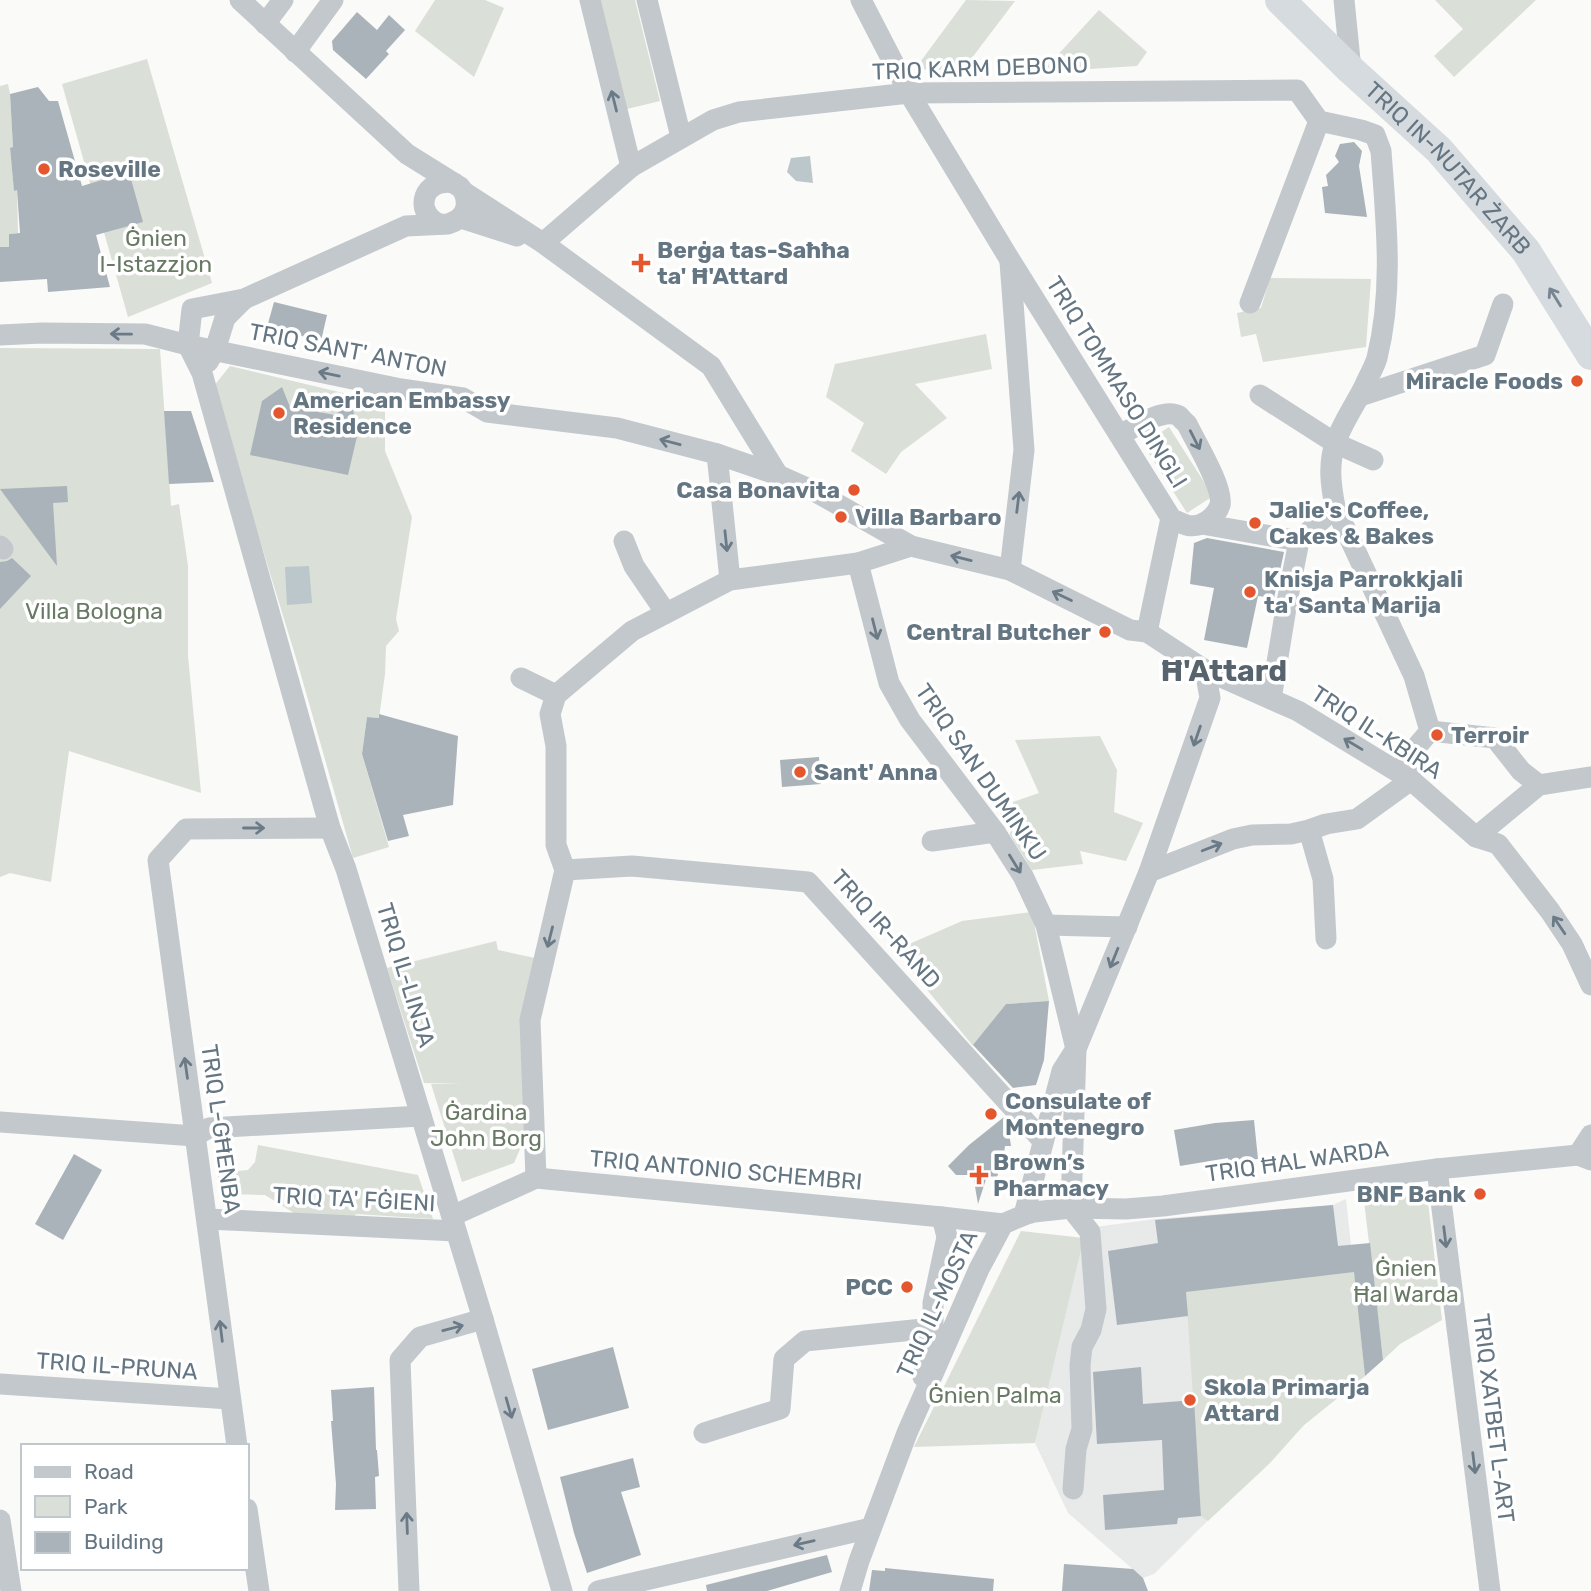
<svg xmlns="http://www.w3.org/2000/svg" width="1591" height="1591" font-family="Rubik,sans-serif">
  <rect width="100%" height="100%" fill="#fafaf8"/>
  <polygon fill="#e8e9e9" points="1346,1199 1365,1376 1304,1425 1154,1574 1143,1578 1068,1513 1035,1443 1084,1238 1095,1227 1155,1219 1333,1205"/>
  <g fill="#dadfd7">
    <polygon points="435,0 485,0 504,8 474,77 415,31"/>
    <polygon points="600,0 635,0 660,101 627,109"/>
    <polygon points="966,0 1015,1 962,71 915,69"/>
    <polygon points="1435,0 1536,0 1454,77 1434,56 1463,29"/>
    <polygon points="1099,10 1147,52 1137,66 1042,72"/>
    <polygon points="147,59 212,283 128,317 62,84"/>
    <polygon points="8,84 10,94 13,147 10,149 14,190 17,190 18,233 9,234 9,247 0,247 0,86"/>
    <polygon points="1270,278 1371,279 1366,347 1263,362 1256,334 1241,337 1237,313 1261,308"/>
    <polygon points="986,334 992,369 915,384 947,418 901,452 886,474 851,451 864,423 826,397 835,364"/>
    <polygon points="0,348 160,349 171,506 179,504 188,566 188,656 201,793 69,751 51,882 10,873 0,877"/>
    <polygon points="230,366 385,403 385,451 412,517 396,619 399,631 386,646 385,674 379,718 367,717 362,754 389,847 353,858 299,668 213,387"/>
    <polygon points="1169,427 1213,496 1187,513 1143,444"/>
    <polygon points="1100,736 1117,770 1114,812 1143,823 1126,861 1080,851 1083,864 1032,870 1010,835 1013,802 1039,793 1015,740"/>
    <polygon points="1032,912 1049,1001 1006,1004 973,1046 910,969 907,945 962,921"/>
    <polygon points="496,941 498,950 535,958 527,1133 514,1163 462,1182 431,1084 463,1084 424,1083 387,968"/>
    <polygon points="258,1145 418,1175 433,1219 356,1214 347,1227 307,1221 265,1195 224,1194 217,1173 248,1170 255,1162"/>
    <polygon points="1427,1194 1442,1320 1400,1344 1383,1360 1364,1201"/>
    <polygon points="1021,1231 1084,1238 1035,1443 914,1447"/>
    <polygon points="1354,1267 1365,1376 1304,1425 1269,1464 1208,1521 1201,1516 1186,1292"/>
  </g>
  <g fill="#bbc7cb">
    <polygon points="810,156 813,183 796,181 787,172 791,158"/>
    <polygon points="309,566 312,603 287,605 285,567"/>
  </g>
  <g fill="#aab3b9">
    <polygon points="357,12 377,30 389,15 405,30 386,51 389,54 366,79 333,50 332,41"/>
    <polygon points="38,87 49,101 58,101 82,186 129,172 143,222 96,235 110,287 48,292 47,279 0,282 0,247 9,247 9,234 20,233 17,190 14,191 10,148 13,147 10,94"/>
    <polygon points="1354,142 1362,151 1359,166 1367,217 1325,213 1322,187 1328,186 1326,175 1339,162 1335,156 1340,144"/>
    <polygon points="274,302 327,315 321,341 267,327"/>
    <polygon points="282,387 290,407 335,415 350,402 359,428 348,475 250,455 262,401"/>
    <polygon points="164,411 191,411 214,482 169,484"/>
    <polygon points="67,486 68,502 53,503 57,566 0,489"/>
    <polygon points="1207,538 1284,552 1274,598 1258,596 1247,648 1204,640 1214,588 1190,584 1194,543"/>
    <polygon points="12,558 31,576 0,609 0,562 7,561"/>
    <polygon points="379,714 458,736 453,805 403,815 409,836 388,841 362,754 367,717 379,718"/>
    <polygon points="819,757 821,784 782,787 780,760"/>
    <polygon points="1049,1001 1044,1060 1036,1085 1013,1088 973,1045 1006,1004"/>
    <polygon points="1004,1117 1007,1121 1011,1146 1005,1146 1003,1160 997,1177 987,1176 978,1204 973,1175 956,1175 948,1166 969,1145"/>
    <polygon points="1254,1120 1258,1159 1228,1162 1228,1158 1180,1166 1174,1130 1215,1123"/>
    <polygon points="74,1154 102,1170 63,1240 35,1224"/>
    <polygon points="1333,1205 1338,1246 1370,1243 1383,1360 1365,1376 1354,1272 1186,1292 1188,1316 1117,1325 1108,1251 1158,1243 1155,1220"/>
    <polygon points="613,1347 629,1408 548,1430 532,1369"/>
    <polygon points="1141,1367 1143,1404 1194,1400 1201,1516 1178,1518 1177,1524 1105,1530 1103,1495 1164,1490 1162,1440 1097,1444 1093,1372"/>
    <polygon points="374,1387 376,1450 377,1450 379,1476 375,1477 376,1509 335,1510 336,1484 331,1421 333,1421 331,1390"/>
    <polygon points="633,1458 640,1487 621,1492 641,1555 587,1573 574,1533 560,1477"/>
    <polygon points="827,1555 832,1572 767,1591 707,1591 706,1585"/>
    <polygon points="1064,1564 1133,1569 1143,1578 1148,1591 1062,1591"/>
    <polygon points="885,1568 994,1579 993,1591 869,1591 872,1570 885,1571"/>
  </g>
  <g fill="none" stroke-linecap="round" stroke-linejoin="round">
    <g stroke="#c3c8cc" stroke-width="21">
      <polyline points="240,0 407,154 460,187 464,192 543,243 711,366 778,475"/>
      <polyline points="590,0 631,167"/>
      <polyline points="647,0 681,137"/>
      <path d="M 861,0 L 909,93 L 1010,260 L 1171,518 C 1184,525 1193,530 1207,521 C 1213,517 1218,512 1220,505 C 1224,488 1195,441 1187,424 C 1186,424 1179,416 1179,416 C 1163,407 1134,428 1120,435"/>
      <polyline points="1344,0 1351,70"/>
      <polyline points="265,24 283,0"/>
      <polyline points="295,52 333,0"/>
      <polyline points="461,218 517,236"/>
      <path d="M 439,224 C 412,211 424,177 454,183"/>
      <path d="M 543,243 L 631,167 L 713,120 L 739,112 L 909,93 L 1297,90 L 1319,121 L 1361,130 L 1375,135 L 1381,151 C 1386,220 1394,289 1377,358 C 1374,368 1368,377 1364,387 C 1355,405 1341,425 1335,444 C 1328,465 1331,486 1335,507 L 1414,676 L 1430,731 L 1406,759 L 1411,780"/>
      <polyline points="1250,303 1319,121"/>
      <polyline points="0,335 42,333 145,334 188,345 401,389 463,398 487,412 617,428 717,454 778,475 816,492 911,546 1010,570 1130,630 1147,632 1205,670 1298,711 1411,780 1476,837 1498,844 1550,911 1572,944 1591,985"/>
      <polyline points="188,345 202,373 330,828 346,869 483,1319 562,1591"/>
      <path d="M 188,345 L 192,309 L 244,299 L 406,226 L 448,224 C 464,219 470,208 464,192"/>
      <polyline points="208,362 215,350 225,318 244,299"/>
      <polyline points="1260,395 1335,443 1373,460"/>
      <polyline points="1360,396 1485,355 1503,304"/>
      <polyline points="717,454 730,580"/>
      <polyline points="1202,524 1299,541"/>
      <polyline points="624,541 634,566 666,613"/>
      <polyline points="0,546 3,549"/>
      <polyline points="858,563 889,683 910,720 995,832 1023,876 1046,925 1076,1049 1071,1208"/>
      <polyline points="1010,570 1024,450 1010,262"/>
      <polyline points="1147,632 1171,518"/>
      <polyline points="521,678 556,695"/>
      <polyline points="1271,699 1287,602 1299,541 1335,507"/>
      <polyline points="1430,731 1495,738 1521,771 1539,785"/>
      <polyline points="1309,830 1323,879 1326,939"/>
      <polyline points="1476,837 1539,785 1591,777"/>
      <polyline points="932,841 995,832"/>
      <polyline points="565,870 632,866 808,882 1043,1141"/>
      <polyline points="1149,872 1233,839 1252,835 1291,834 1309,830 1326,824 1357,819 1411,780"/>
      <polyline points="1046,925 1127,927"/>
      <polyline points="0,1122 195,1136 209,1128 421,1116"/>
      <polyline points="1578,1155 1591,1135"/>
      <polyline points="1437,1169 1490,1591"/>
      <polyline points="536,1178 530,1020 565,870 556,845 556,746 550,714 556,695 632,631 730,580 858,563 911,546"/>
      <polyline points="1071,1208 1090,1232 1096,1309 1091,1330 1082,1347 1080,1365 1082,1429 1076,1449 1073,1489"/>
      <polyline points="1024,1215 1062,1071 1076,1049 1149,872 1210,698 1205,670"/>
      <polyline points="452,1216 536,1178 942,1217 1003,1224"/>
      <polyline points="207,1219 456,1231"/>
      <polyline points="923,1377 933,1328 933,1303 947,1237 942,1217"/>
      <polyline points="0,1384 230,1399"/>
      <polyline points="704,1433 780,1409 784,1359 805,1341 933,1328"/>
      <polyline points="237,1446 158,860 186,829 330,828"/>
      <polyline points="247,1509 259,1591"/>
      <polyline points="0,1520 11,1591"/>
      <polyline points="409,1591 400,1360 420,1337 483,1319"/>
      <polyline points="598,1591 871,1528"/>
      <polyline points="850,1591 859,1561 907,1433 979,1269 1003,1224 1024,1215 1034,1212 1071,1208 1126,1209 1163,1206 1437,1169 1578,1155 1591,1160"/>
    </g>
    <path stroke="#d6dbdf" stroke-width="30" id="s1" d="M 1280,0 L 1351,70 L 1439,150 L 1526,251 L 1591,355"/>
  </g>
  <defs><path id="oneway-shaft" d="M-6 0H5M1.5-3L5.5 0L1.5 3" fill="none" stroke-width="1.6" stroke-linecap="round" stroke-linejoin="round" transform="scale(1.75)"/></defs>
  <g stroke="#6a7a87">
    <use href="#oneway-shaft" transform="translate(614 101) rotate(-104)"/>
    <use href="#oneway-shaft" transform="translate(121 334) rotate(-179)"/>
    <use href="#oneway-shaft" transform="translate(329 374) rotate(-168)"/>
    <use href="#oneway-shaft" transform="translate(1195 440) rotate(63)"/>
    <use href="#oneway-shaft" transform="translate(670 442) rotate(-165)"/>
    <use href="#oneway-shaft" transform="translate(1018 502) rotate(-83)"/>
    <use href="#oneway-shaft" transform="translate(726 541) rotate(84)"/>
    <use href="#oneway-shaft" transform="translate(961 558) rotate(-166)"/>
    <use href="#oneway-shaft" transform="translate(1062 596) rotate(-154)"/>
    <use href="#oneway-shaft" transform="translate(875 629) rotate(76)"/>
    <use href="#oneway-shaft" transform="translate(1197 736) rotate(109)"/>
    <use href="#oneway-shaft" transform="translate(1353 744) rotate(-149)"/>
    <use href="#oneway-shaft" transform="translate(254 828)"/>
    <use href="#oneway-shaft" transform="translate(1212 847) rotate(-21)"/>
    <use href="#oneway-shaft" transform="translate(1015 864) rotate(58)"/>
    <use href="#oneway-shaft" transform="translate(1559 925) rotate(-124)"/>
    <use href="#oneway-shaft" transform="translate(550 937) rotate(104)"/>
    <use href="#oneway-shaft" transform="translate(1114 958) rotate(112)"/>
    <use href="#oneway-shaft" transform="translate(186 1068) rotate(-98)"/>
    <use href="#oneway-shaft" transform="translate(1445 1237) rotate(83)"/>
    <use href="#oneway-shaft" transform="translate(453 1328) rotate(-15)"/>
    <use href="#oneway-shaft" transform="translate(221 1331) rotate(-97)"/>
    <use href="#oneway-shaft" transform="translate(509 1408) rotate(74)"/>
    <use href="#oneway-shaft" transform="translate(1474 1463) rotate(83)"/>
    <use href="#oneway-shaft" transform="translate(407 1523) rotate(-92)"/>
    <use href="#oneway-shaft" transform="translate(804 1543) rotate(167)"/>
  </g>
  <use stroke="#768591" href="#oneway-shaft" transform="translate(1555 297) rotate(-122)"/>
  <g fill="#e4572e" stroke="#fff" stroke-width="2.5">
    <circle cx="44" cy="169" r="7"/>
    <path d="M637.5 252.5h7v7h7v7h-7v7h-7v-7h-7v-7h7z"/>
    <circle cx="1577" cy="381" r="7"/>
    <circle cx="279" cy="413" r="7"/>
    <circle cx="854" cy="490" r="7"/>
    <circle cx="841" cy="517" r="7"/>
    <circle cx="1255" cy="523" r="7"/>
    <circle cx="1250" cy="592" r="7"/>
    <circle cx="1105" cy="632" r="7"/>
    <circle cx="1437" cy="735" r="7"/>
    <circle cx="800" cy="772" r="7"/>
    <circle cx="991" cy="1114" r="7"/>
    <path d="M975.5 1164.5h7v7h7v7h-7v7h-7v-7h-7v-7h7z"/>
    <circle cx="1480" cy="1194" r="7"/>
    <circle cx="907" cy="1287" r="7"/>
    <circle cx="1190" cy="1400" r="7"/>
  </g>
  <g text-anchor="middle" stroke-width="7" stroke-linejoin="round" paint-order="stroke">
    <g font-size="23" fill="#657683" stroke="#fff">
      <text transform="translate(980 68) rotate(-2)" y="8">TRIQ KARM DEBONO</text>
      <text dy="8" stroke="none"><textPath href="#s1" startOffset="238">TRIQ IN-NUTAR ŻARB</textPath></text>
      <text transform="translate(348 350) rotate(11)" y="8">TRIQ SANT' ANTON</text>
      <text transform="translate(1117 382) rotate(58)" y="8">TRIQ TOMMASO DINGLI</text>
      <text transform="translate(1377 732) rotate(33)" y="8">TRIQ IL-KBIRA</text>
      <text transform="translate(981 772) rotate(55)" y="8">TRIQ SAN DUMINKU</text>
      <text transform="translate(886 929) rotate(48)" y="8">TRIQ IR-RAND</text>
      <text transform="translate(406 975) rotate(73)" y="8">TRIQ IL-LINJA</text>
      <text transform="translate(221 1129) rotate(82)" y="8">TRIQ L-GĦENBA</text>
      <text transform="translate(1297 1161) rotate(-8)" y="8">TRIQ ĦAL WARDA</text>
      <text transform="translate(726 1170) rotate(5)" y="8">TRIQ ANTONIO SCHEMBRI</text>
      <text transform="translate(354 1199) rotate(3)" y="8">TRIQ TA' FĠIENI</text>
      <text transform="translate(937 1304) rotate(-65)" y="8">TRIQ IL-MOSTA</text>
      <text transform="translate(117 1366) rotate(4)" y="8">TRIQ IL-PRUNA</text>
      <text transform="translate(1494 1418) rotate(83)" y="8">TRIQ XATBET L-ART</text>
    </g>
    <g font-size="23" font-weight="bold" fill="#657683" stroke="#fff" text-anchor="start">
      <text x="58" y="177">Roseville</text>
      <text x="657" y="258">Berġa tas-Saħħa<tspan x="657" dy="26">ta' Ħ'Attard</tspan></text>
      <text x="1563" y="389" text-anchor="end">Miracle Foods</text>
      <text x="293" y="408">American Embassy<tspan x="293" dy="26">Residence</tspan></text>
      <text x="840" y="498" text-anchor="end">Casa Bonavita</text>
      <text x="1269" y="518">Jalie's Coffee,<tspan x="1269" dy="26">Cakes &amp; Bakes</tspan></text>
      <text x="855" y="525">Villa Barbaro</text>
      <text x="1264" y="587">Knisja Parrokkjali<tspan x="1264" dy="26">ta' Santa Marija</tspan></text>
      <text x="1091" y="640" text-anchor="end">Central Butcher</text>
      <text x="1451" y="743">Terroir</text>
      <text x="814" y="780">Sant' Anna</text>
      <text x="1005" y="1109">Consulate of<tspan x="1005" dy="26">Montenegro</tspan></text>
      <text x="993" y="1170">Brown’s<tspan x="993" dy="26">Pharmacy</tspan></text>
      <text x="1466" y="1202" text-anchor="end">BNF Bank</text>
      <text x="893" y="1295" text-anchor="end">PCC</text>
      <text x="1204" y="1395">Skola Primarja<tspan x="1204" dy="26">Attard</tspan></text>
    </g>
    <g font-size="23" fill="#687a64" stroke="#fff">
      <text x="156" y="246">Ġnien<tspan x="156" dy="26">l-Istazzjon</tspan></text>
      <text x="94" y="619">Villa Bologna</text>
      <text x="486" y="1120">Ġardina<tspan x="486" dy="26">John Borg</tspan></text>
      <text x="1406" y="1276">Ġnien<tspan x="1406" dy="26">Ħal Warda</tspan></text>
      <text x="995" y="1403">Ġnien Palma</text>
    </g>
    <g font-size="30" font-weight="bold" fill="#57646e" stroke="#fff">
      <text x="1224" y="681">Ħ'Attard</text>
    </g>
  </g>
  <rect x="21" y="1444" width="228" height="126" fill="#ffffff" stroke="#c1c8cd" stroke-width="2"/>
  <rect x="35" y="1467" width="35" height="10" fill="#c3c8cc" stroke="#c1c8cd" stroke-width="2"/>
  <text x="84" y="1479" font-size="21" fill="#657683">Road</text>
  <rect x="35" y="1496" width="35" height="21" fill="#dadfd7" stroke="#c1c8cd" stroke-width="2"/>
  <text x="84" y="1514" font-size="21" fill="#657683">Park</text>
  <rect x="35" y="1532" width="35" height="21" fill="#aab3b9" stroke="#c1c8cd" stroke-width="2"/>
  <text x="84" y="1549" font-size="21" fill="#657683">Building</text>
</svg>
